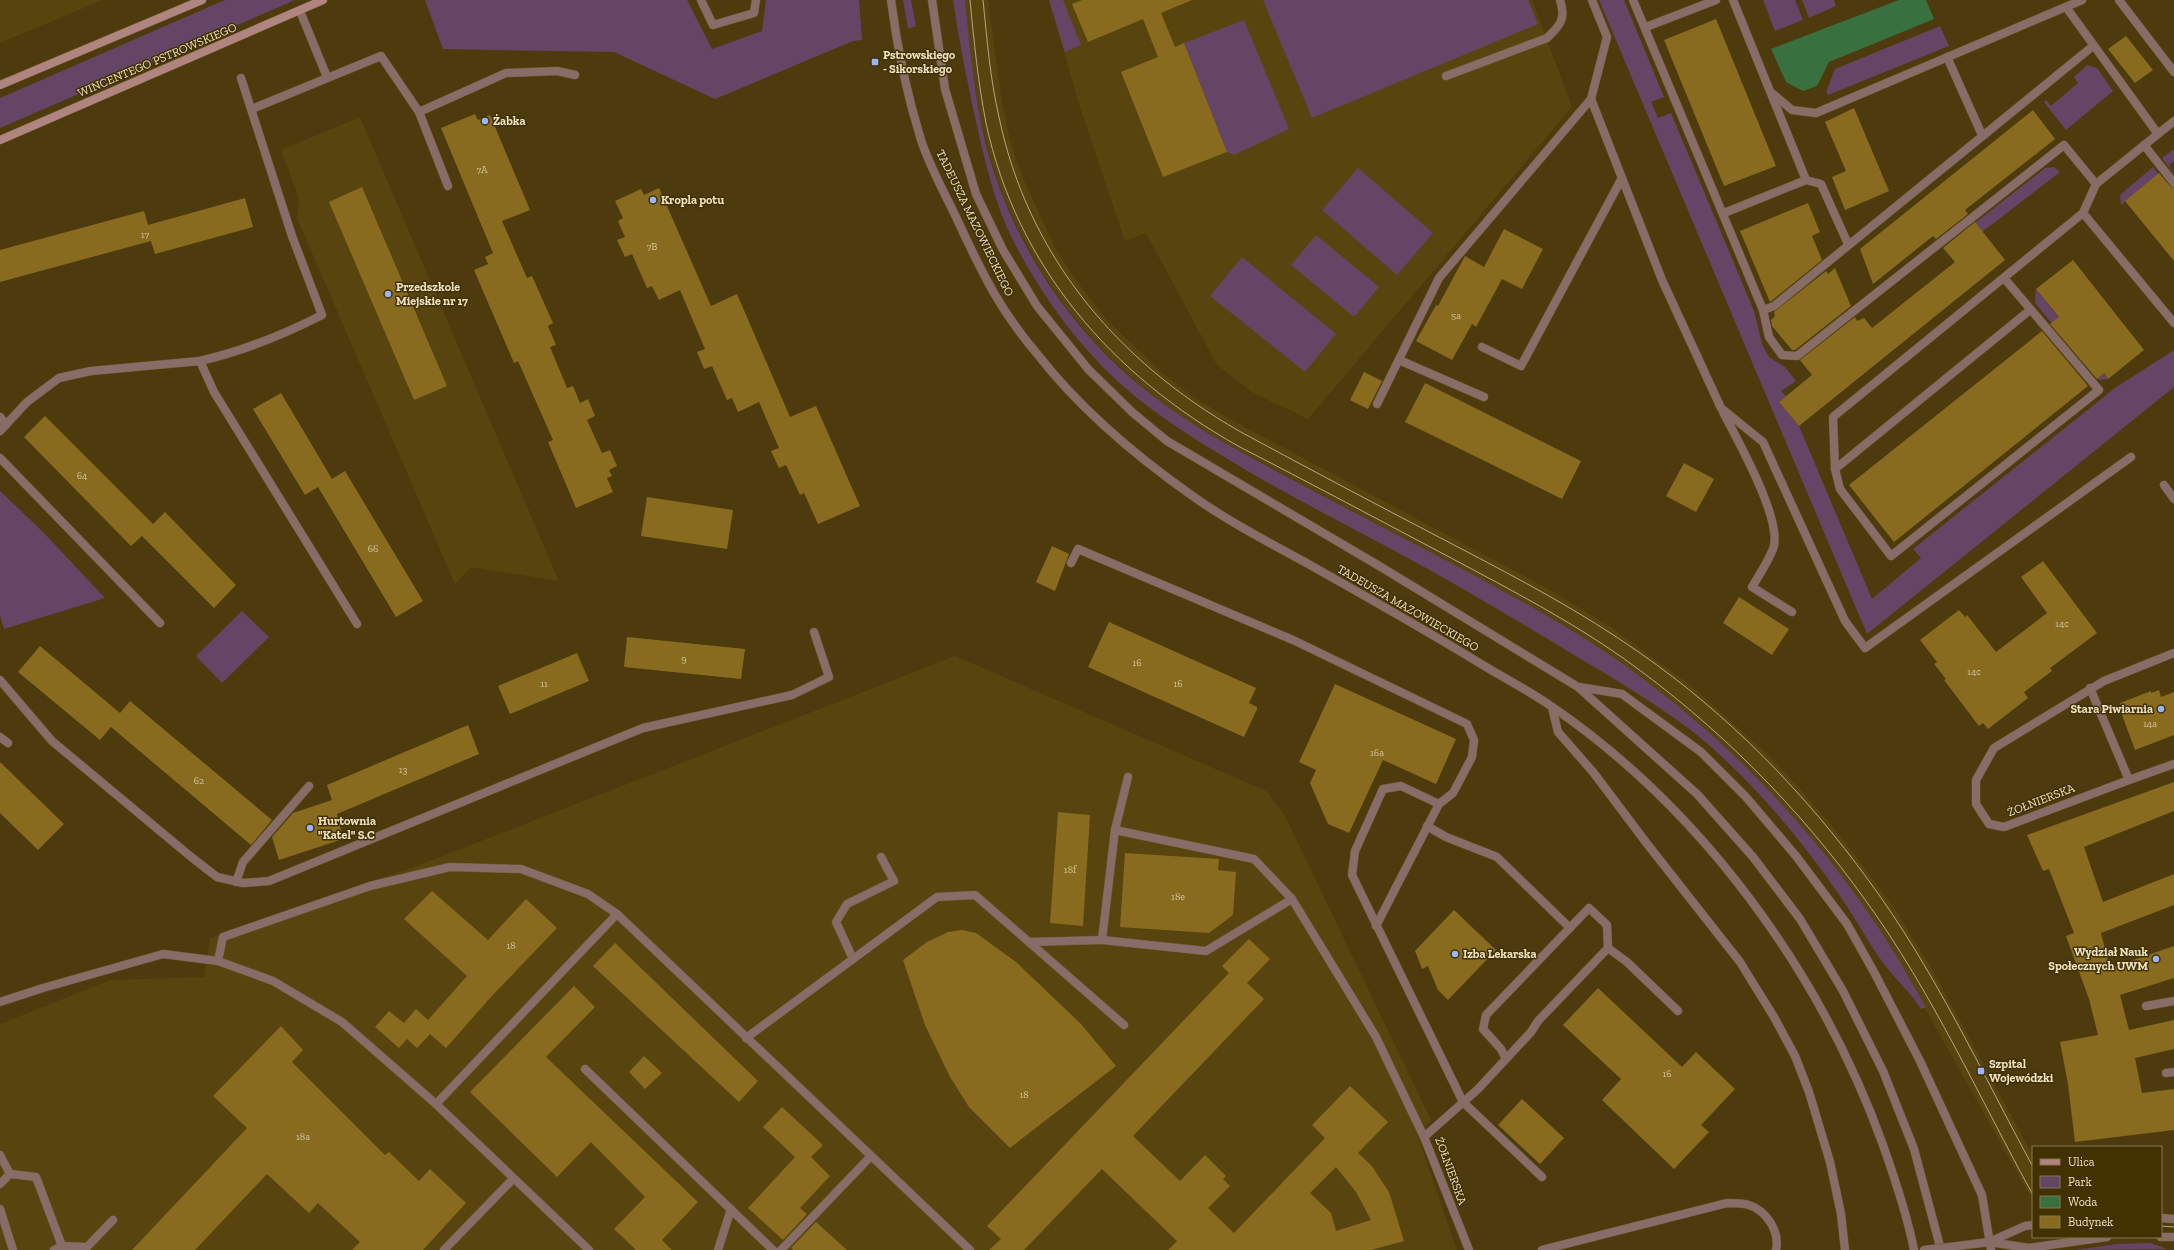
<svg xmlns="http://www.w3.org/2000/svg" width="2174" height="1250" font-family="'Zilla Slab',serif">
  <rect width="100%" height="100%" fill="#4d3b0e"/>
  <g fill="#58440f">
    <polygon points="0,0 103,0 0,43"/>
    <polygon points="965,0 988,0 1002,103 1011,144 1023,178 1055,248 1076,280 1106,319 1161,372 1192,396 1228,418 1552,591 1612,628 1690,685 1764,751 1796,784 1842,838 1895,909 1932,969 2033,1156 2033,1201 1899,962 1853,891 1789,812 1690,716 1607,653 1547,615 1214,437 1178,415 1145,390 1097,345 1067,309 1042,273 1019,231 1003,196 991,160 981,121 973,75"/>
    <polygon points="1049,0 1532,0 1572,107 1308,419 1252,392 1217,365 1146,233 1125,241 1079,104"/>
    <polygon points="360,117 559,581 471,567 455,584 297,218 299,198 281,150"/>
    <polygon points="955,656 1266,791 1284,814 1431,1120 1417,1134 1457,1250 0,1250 0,1024 110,980 204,977 210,938 425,863"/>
  </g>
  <g fill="#654565">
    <polygon points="225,0 295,0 0,128 0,98"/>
    <polygon points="425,0 687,0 712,49 762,31 766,0 859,0 862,40 853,41 715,99 614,52 443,49"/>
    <polygon points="903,0 911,0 916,26 908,29"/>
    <path d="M 953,0 L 965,0 C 970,47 974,95 985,141 C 1006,226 1056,310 1121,369 C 1150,396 1181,417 1214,437 C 1293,481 1373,522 1453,564 C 1505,592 1558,620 1607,653 C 1714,726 1806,819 1878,927 C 1895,952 1910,980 1926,1007 L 1921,1009 C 1912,994 1899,983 1888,969 C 1870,947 1857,920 1840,896 C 1800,837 1744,771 1688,728 C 1649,699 1606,674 1564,649 C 1508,615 1451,581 1393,550 C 1337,520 1280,491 1226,458 C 1190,436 1155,414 1124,387 C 1077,345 1038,291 1010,234 C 996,205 989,175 981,144 C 970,96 960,48 953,0 Z"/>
    <polygon points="1049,0 1063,0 1081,45 1065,52"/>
    <polygon points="1263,0 1528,0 1538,24 1312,118"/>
    <polygon points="1599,0 1624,0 1664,97 1651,102 1658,118 1671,113 1754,311 1762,344 1769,357 1785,367 1796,381 1781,391 1786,396 1779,402 1799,426 1872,599 1921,558 1913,549 2115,388 2174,350 2174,387 1867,634"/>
    <polygon points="1763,0 1795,0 1803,20 1775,31"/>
    <polygon points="1802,0 1834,0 1836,6 1809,18"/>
    <polygon points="1244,20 1289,129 1234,155 1227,152 1184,43"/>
    <polygon points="1940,26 1949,46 1828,95 1826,92 1835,69"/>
    <polygon points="2087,65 2097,68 2113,91 2066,130 2044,102 2046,100 2051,106 2078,83 2074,77"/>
    <polygon points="2174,149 2174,161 2169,165 2174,174 2162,158"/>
    <polygon points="2054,167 2060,172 1982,232 1975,223 2045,168"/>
    <polygon points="2153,167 2174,194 2151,180 2121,205 2120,195"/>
    <polygon points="1358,168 1433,233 1397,275 1322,210"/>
    <polygon points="1316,235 1379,287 1354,317 1291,265"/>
    <polygon points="1242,257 1336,334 1305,372 1210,296"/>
    <polygon points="2036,289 2108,379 2099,380 2035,303"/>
    <polygon points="0,491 43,532 105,598 4,629 0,615"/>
    <polygon points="242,611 269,637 222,683 196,656"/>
    <polygon points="2151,1243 2167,1249 2075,1250 2117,1244"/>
  </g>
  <polygon fill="#38713f" points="1899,0 1926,0 1934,19 1829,62 1817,86 1803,91 1786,82 1771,49"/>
  <g fill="#886b1e" fill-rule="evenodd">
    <polygon points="1082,0 1192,0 1161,13 1175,47 1184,43 1227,152 1163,177 1121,72 1158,57 1143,19 1088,42 1072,4"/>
    <polygon points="1716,19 1776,166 1724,186 1664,40"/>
    <polygon points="2126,36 2153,70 2135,83 2108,49"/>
    <polygon points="1854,108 1889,191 1845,210 1832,177 1846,171 1825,122"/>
    <polygon points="2033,110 2055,139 1965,210 1968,214 1936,239 1933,236 1873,284 1860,249"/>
    <polygon points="475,114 478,120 490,115 530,210 502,221 527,278 532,276 553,323 548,326 556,345 550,347 567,388 573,386 580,403 588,399 595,416 587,420 602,453 610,450 617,466 609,470 612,476 607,478 613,492 576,508 548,442 553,440 518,361 514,363 474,270 488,264 485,257 493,253 441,128"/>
    <polygon points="2159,173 2170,186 2174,188 2174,261 2125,201"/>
    <polygon points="362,187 447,386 414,400 329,202"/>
    <polygon points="659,188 711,306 737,294 790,417 816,406 860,506 818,524 804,493 800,495 786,465 779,468 771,451 779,448 759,402 738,412 732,398 727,400 712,366 704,369 697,352 705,349 680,290 659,300 652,286 647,288 632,254 625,257 617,240 625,237 618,221 623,218 615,201 641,189 644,195"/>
    <polygon points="245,198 253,227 155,254 151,241 0,282 0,250 144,211 148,225"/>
    <polygon points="1808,203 1820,232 1812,236 1822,260 1770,302 1740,231"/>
    <polygon points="1975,222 2005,260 1799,426 1779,402 1812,375 1800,360 1855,317 1857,321 1864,318 1872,328 1955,262 1943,248"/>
    <polygon points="1504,229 1543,249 1522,289 1502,279 1476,327 1472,324 1452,360 1416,341 1436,305 1438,306 1465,256 1484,267"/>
    <polygon points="2073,260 2144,350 2108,379 2104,373 2097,379 2050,324 2059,317 2036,289"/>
    <polygon points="1835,268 1851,306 1795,350 1792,350 1772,326 1771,320 1775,316 1774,312 1826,271 1828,274"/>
    <polygon points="2042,331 2088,386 1894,542 1849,485"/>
    <polygon points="1364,372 1382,381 1368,409 1350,400"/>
    <polygon points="1425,383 1581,461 1562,499 1405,422"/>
    <polygon points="281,393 332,479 345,471 423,601 396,617 318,487 305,495 253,409"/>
    <polygon points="45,416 153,524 165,512 236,585 214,608 142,536 131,546 24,437"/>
    <polygon points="1684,463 1714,479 1696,512 1666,496"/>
    <polygon points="647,497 733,510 727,549 641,536"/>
    <polygon points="1052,546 1069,554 1055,591 1036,582"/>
    <polygon points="2043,561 2097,633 2050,668 2052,671 2024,692 2028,698 1988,729 1983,723 1979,726 1944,680 1946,679 1934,664 1937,662 1920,640 1959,610 1965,617 1967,615 1996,652 2047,613 2021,577"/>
    <polygon points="1739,597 1789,629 1772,655 1723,623"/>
    <polygon points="1109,622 1256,688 1249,703 1257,707 1257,709 1244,737 1088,667"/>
    <polygon points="627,637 745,649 741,679 624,667"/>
    <polygon points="40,646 120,713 130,701 272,820 251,845 111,727 100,740 18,672"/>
    <polygon points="577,653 589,681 510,714 498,686"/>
    <polygon points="1335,684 1456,739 1436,784 1383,760 1349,833 1328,824 1310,783 1316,770 1299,762"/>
    <polygon points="2159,690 2161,697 2174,692 2174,735 2135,750 2121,712 2123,711 2120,703 2151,691 2151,693"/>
    <polygon points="468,725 479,754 337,814 343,839 279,860 272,837 293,813 332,800 327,785"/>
    <polygon points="0,762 64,824 38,850 0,813"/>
    <polygon points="2174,782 2174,811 2084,847 2103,902 2174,874 2174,905 2101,933 2110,968 2174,946 2174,978 2120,995 2129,1030 2174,1020 2174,1049 2135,1058 2142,1093 2174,1089 2174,1130 2075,1142 2068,1084 2060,1042 2098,1035 2089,999 2066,936 2074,933 2049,869 2043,871 2027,835"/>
    <polygon points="1058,812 1090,815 1083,926 1050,923"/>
    <polygon points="1125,853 1219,859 1218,870 1236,872 1233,915 1209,933 1120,927"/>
    <polygon points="432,891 488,940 526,899 557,928 490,998 446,1048 430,1034 417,1048 407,1039 399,1048 375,1027 389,1011 404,1023 416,1009 428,1020 467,976 404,919"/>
    <polygon points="1454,910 1496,950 1448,1000 1438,990 1428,966 1422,969 1415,951"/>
    <polygon points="962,930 976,933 1016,962 1081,1024 1116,1066 1010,1148 969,1107 950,1077 925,1025 903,960 927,942 948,932"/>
    <path d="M 1249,939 L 1270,959 L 1247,983 L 1264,999 L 1133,1136 L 1180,1181 L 1205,1155 L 1226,1176 L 1223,1179 L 1230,1186 L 1208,1208 L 1234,1233 L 1325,1138 L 1312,1125 L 1350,1086 L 1388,1122 L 1358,1153 L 1371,1165 L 1389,1192 L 1404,1241 L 1371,1250 L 1168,1250 L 1177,1241 L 1102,1169 L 1024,1250 L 989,1250 L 1001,1239 L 987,1226 L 1229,973 L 1222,966 ZM 1336,1167 L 1356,1192 L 1371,1220 L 1336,1231 L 1331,1213 L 1310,1193 Z"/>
    <polygon points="615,943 758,1081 739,1102 593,966"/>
    <polygon points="574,986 595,1007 546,1057 698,1202 662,1240 672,1250 636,1250 614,1229 645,1197 591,1142 557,1177 470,1092"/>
    <polygon points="1598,988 1682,1067 1696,1052 1735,1089 1701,1125 1709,1132 1674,1169 1602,1100 1621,1079 1563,1025"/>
    <polygon points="281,1026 303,1050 292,1062 385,1155 389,1152 419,1181 430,1169 466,1203 423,1250 352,1250 360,1242 318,1203 309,1213 267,1174 195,1250 132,1250 247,1128 213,1096"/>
    <polygon points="644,1056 662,1073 645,1089 629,1072"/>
    <polygon points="1522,1099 1564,1138 1540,1164 1498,1125"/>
    <polygon points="782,1107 823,1145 811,1157 830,1176 800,1208 807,1214 783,1240 748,1208 795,1157 763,1127"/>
    <polygon points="816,1222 847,1250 793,1250 791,1248"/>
  </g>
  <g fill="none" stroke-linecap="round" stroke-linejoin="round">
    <g stroke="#6a592f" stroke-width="9">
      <g id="service">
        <polyline points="701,0 713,25 754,13 756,0"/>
        <polyline points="1592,0 1607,37 1591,99 1662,280 1721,408 1763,442 1845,621 1865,648 2131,457"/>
        <polyline points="1633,0 1763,310 1769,337 1782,355 1797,356 2064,145 2096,184"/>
        <polyline points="1733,0 1806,180 1821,184 1848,244"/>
        <polyline points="2119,0 2174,72"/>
        <polyline points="2066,7 2158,134"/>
        <polyline points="1646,27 1716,0"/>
        <polyline points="1947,57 1982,135"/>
        <path d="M 1446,76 L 1547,38 C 1561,25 1566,18 1560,0"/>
        <polyline points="1773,94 1792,110 1816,113 2082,0"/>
        <polyline points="419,112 448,186"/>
        <polyline points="2144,145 2174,183"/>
        <polyline points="1724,213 1806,180"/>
        <polyline points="2083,213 2174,323"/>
        <polyline points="2004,278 2099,390 1891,556 1840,489 1835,469 1833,417 2083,213 2096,184 2174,121"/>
        <polyline points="1763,310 1774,306 2093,46"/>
        <polyline points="1482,347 1521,366 1622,178"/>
        <polyline points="1399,360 1484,397"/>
        <polyline points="1377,404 1439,278 1591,99"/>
        <path d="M 1723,412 C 1737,439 1784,522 1773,549 C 1768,562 1759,575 1752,587 L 1792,612"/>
        <polyline points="1835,469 2030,310"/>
        <polyline points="2164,485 2174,499"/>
        <polyline points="1071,563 1078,549 1293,640 1467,724 1474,740 1472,757 1453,793 1439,804 1376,926"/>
        <polyline points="2090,688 2129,780 2174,764"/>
        <polyline points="0,737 8,743"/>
        <polyline points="1128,777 1115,830 1102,940 1206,951 1292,899"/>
        <polyline points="2129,780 2004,827 1989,824 1976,804 1976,780 1994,748 2104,681 2174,653"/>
        <polyline points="1439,804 1401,786 1383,789 1355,851 1352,875 1463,1102"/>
        <polyline points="1427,826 1446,837 1497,857 1570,928"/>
        <polyline points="1115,830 1254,859 1292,899 1376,1037 1424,1137 1478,1089 1506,1059 1501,1049 1483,1029 1486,1015 1589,908 1607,925 1608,948 1538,1021 1531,1032 1506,1059"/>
        <polyline points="236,882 243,862 309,786"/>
        <polyline points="1029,942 1102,940"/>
        <polyline points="1608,948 1627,962 1678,1011"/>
        <polyline points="853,959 836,922 847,904 894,881 881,857"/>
        <polyline points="218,961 223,937 370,886 450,867 521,869 588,894 617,914 970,1250"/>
        <polyline points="0,1002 43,988 163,954 218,961 273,981 342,1022 436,1104 589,1250"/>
        <polyline points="2146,1006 2174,1001"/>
        <polyline points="746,1038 937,897 975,895 1124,1025"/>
        <polyline points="585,1069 773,1250"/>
        <polyline points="2166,1073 2174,1072"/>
        <polyline points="436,1104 617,914"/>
        <polyline points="0,1155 10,1174 0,1184"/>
        <polyline points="10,1174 36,1177 62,1246"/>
        <polyline points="0,1209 13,1250"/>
        <polyline points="54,1250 62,1246 87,1247 113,1220"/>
        <polyline points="444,1250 513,1179"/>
        <polyline points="718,1250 731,1209"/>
        <polyline points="781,1250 870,1157"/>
        <path d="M 1542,1250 L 1727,1203 C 1734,1203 1743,1203 1749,1205 C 1767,1211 1780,1232 1776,1250"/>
      </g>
    </g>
    <g stroke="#6a592f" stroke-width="9">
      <g id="minor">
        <polyline points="300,11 327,77"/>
        <polyline points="252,109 381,56 419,112 506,73 557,71 575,75"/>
        <path d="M 200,361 C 243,351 283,335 322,315 L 292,236 L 241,78"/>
        <polyline points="0,417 6,425"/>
        <polyline points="0,431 27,402 59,378 91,371 200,361 214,392 357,624"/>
        <polyline points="0,458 160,623"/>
        <polyline points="0,680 52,741 190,856 217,877 243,883 269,881 643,728 792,695 829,677 814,632"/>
        <polyline points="1463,1102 1542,1177"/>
        <polyline points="1424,1137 1469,1250"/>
      </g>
    </g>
    <g stroke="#6a592f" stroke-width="9">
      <g id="tertiary">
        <path d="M 891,0 C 897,47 907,95 921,140 C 930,167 944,192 956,217 C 968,243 980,269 994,293 C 1006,314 1022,336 1038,355 C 1081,410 1137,457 1194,497 C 1228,521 1266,541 1303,561 C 1365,596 1426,630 1486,667 C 1508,680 1531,692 1551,706 C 1703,810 1821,973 1883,1145 C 1895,1179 1907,1214 1914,1250"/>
        <polyline points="932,0 945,89 976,194 1003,250 1037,306 1088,369 1132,412 1167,441 1381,567 1578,687 1697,794 1753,857 1800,919 1843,991 1883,1071 1914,1149 1941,1250"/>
        <polyline points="1579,687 1622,694 1701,752 1746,797 1796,856 1847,924 1874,972 1920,1061 1982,1195 1991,1250"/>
        <polyline points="1552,707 1558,732 1593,772 1648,845 1740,962 1774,1017 1795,1056 1809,1092 1830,1162 1841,1214 1845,1250"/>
        <polyline points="2161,1218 2174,1219"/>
        <polyline points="2161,1237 2174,1237"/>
        <polyline points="1989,1242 2029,1248 2107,1237"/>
        <polyline points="1958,1246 1989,1242 2025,1226 2033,1225"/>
      </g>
    </g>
    <g stroke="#6a592f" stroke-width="9">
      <g id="secondary">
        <polyline points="0,85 202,0"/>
        <polyline points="0,140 323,0"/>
      </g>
    </g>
    <use href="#service" stroke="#886c68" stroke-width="8"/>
    <use href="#minor" stroke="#886c68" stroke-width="8"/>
    <use href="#tertiary" stroke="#886c68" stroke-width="8"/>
    <use href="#secondary" stroke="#b1857f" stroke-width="8"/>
    <g stroke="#b6a784" stroke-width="1">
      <path d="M 970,0 C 974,41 978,82 986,123 C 1017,267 1112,375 1238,446 C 1310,483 1381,521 1453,559 C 1511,590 1569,620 1623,658 C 1717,725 1799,807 1866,901 C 1932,992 1979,1097 2033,1195"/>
      <path d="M 983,0 C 987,39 990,78 999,117 C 1028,256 1117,361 1239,431 C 1311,470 1383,508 1456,546 C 1519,579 1582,612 1640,653 C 1728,714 1806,794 1869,881 C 1934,969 1981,1071 2033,1167"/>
      <polyline points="2161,1226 2174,1227"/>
    </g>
    <g stroke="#6a592f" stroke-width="9" stroke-linecap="butt">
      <polyline id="tertiary-bridge" points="1924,1250 1958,1246"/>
    </g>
    <use href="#tertiary-bridge" stroke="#886c68" stroke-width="8"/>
  </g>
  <g fill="#98b5fd" stroke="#423101" stroke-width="1.5">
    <rect x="871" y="58" width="8" height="8" rx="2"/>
    <circle cx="485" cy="121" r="4"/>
    <circle cx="653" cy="200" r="4"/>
    <circle cx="388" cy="294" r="4"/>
    <circle cx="2161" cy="709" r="4"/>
    <circle cx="310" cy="828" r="4"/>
    <circle cx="1455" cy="954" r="4"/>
    <circle cx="2156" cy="959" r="4"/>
    <rect x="1977" y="1067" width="8" height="8" rx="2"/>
  </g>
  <g text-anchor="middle" stroke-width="3" stroke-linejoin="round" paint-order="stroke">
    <g font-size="10" fill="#d4c39a">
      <text x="482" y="173">7A</text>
      <text x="145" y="238">17</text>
      <text x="652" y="250">7B</text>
      <text x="1456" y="319">5a</text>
      <text x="82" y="479">64</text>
      <text x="373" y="552">66</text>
      <text x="2062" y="627">14c</text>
      <text x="684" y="662">9</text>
      <text x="1137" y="666">16</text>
      <text x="1974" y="675">14c</text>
      <text x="544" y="687">11</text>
      <text x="1178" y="687">16</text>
      <text x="2150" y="727">14a</text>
      <text x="1377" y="756">16a</text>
      <text x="403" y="773">13</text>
      <text x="199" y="784">62</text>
      <text x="1070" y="873">18f</text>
      <text x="1178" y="900">18e</text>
      <text x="511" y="949">18</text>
      <text x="1667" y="1077">16</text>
      <text x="1024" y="1098">18</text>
      <text x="303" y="1140">18a</text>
    </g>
    <g font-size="12" font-weight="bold" fill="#ede0c3" stroke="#423101" text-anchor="start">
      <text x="883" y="59">Pstrowskiego<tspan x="883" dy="14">- Sikorskiego</tspan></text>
      <text x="493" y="125">Żabka</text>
      <text x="661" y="204">Kropla potu</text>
      <text x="396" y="291">Przedszkole<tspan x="396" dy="14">Miejskie nr 17</tspan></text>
      <text x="2153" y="713" text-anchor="end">Stara Piwiarnia</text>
      <text x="318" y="825">Hurtownia<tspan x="318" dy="14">"Katel" S.C</tspan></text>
      <text x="2148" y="956" text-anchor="end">Wydział Nauk<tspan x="2148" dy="14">Społecznych UWM</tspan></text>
      <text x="1463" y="958">Izba Lekarska</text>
      <text x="1989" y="1068">Szpital<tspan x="1989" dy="14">Wojewódzki</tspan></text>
    </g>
    <g font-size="12" fill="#ede0c3" stroke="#423101">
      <text transform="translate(157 60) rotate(-23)" y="4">WINCENTEGO PSTROWSKIEGO</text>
      <text transform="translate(975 223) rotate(64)" y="4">TADEUSZA MAZOWIECKIEGO</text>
      <text transform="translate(1408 608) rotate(30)" y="4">TADEUSZA MAZOWIECKIEGO</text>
      <text transform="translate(2041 800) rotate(-21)" y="4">ŻOŁNIERSKA</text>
      <text transform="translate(1451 1171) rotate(70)" y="4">ŻOŁNIERSKA</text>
    </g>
  </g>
  <rect x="2032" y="1146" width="130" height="92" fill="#423101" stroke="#86774f"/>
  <rect x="2040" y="1159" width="20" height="6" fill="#b1857f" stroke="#86774f"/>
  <text x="2068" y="1166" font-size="12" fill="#ede0c3">Ulica</text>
  <rect x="2040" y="1176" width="20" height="12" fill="#654565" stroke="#86774f"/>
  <text x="2068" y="1186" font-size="12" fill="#ede0c3">Park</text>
  <rect x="2040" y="1196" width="20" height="12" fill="#38713f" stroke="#86774f"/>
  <text x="2068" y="1206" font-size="12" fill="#ede0c3">Woda</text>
  <rect x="2040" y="1216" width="20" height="12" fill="#886b1e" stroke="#86774f"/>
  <text x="2068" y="1226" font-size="12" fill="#ede0c3">Budynek</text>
</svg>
